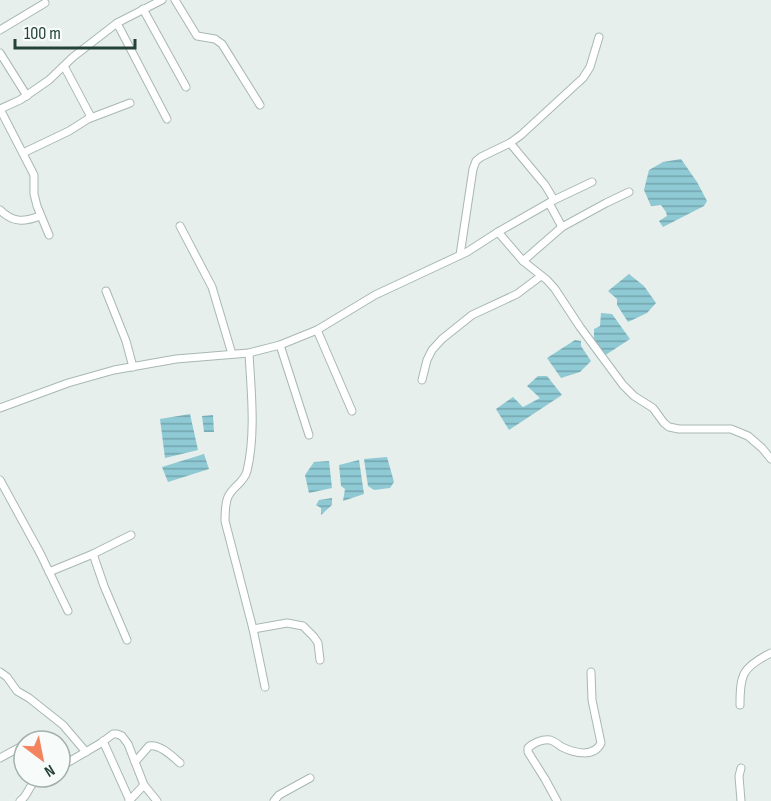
<svg xmlns="http://www.w3.org/2000/svg" width="771" height="801" font-family="'Sofia Sans Condensed',sans-serif">
  <defs>
    <pattern id="water-rules" width="6" height="5" patternUnits="userSpaceOnUse" patternTransform="scale(1.5)"><rect width="6" height="5" fill="#8ec9d4"/><path d="M0 2.5h6" fill="none" stroke="#74a5ad"/></pattern>
  </defs>
  <rect width="100%" height="100%" fill="#e6efeb"/>
  <g fill="url(#water-rules)">
    <polygon points="681,159 697,182 707,201 704,206 663,227 659,221 667,216 666,212 661,205 651,206 644,190 649,170 663,162"/>
    <polygon points="629,274 644,286 656,303 647,313 628,322 617,305 617,299 608,291"/>
    <polygon points="601,313 612,314 630,339 604,356 594,342 594,329 600,326"/>
    <polygon points="575,340 581,341 581,346 591,361 580,372 561,378 547,358"/>
    <polygon points="538,376 547,376 562,395 509,430 496,409 513,397 523,407 540,398 527,386"/>
    <polygon points="190,414 198,450 165,458 160,419"/>
    <polygon points="213,415 214,432 204,432 202,416"/>
    <polygon points="204,454 209,469 168,482 162,467"/>
    <polygon points="387,457 394,482 390,488 374,490 368,486 364,459"/>
    <polygon points="359,460 364,494 343,501 345,489 341,486 339,465"/>
    <polygon points="329,461 332,488 309,493 305,475 314,462"/>
    <polygon points="332,498 332,505 321,515 321,508 316,505 319,500"/>
  </g>
  <g fill="none" stroke-linecap="round" stroke-linejoin="round">
    <g stroke="#a8b8b2" stroke-width="9">
      <g id="minor">
        <polyline points="175,0 197,36 215,39 222,44 260,105"/>
        <polyline points="143,9 186,87"/>
        <polyline points="117,23 167,119"/>
        <polyline points="0,30 45,3"/>
        <polyline points="0,53 27,96"/>
        <polyline points="64,66 91,117"/>
        <polyline points="0,109 20,100 49,80 73,57 117,23 162,0"/>
        <polyline points="0,109 34,175 34,194 37,206 49,235"/>
        <polyline points="510,143 545,185 554,200"/>
        <polyline points="23,153 69,131 88,119 130,103"/>
        <polyline points="549,203 562,227"/>
        <path d="M 0,210 C 13,223 24,222 40,216"/>
        <polyline points="180,226 212,287 232,354"/>
        <polyline points="498,232 554,200 592,182"/>
        <polyline points="460,255 473,169 476,161 481,157 510,143 521,135 583,78 590,67 599,37"/>
        <polyline points="523,261 562,227 606,203 629,192"/>
        <polyline points="106,291 126,341 133,367"/>
        <polyline points="317,330 352,411"/>
        <polyline points="280,345 309,435"/>
        <path d="M 249,353 C 251,391 256,433 247,471 C 244,483 232,487 228,497 C 225,504 225,513 225,521 L 253,629 L 265,687"/>
        <polyline points="422,380 427,360 432,350 442,339 472,315 517,294 541,276"/>
        <polyline points="0,408 68,383 114,370 176,359 249,353 280,345 317,330 375,295 467,252 498,232 523,261 547,280 555,289 580,327 623,385 634,396 653,408 664,423 669,427 679,429 731,429 748,436 762,448 771,459"/>
        <polyline points="0,480 40,553 68,611"/>
        <polyline points="93,554 104,586 127,640"/>
        <polyline points="49,572 93,554 131,535"/>
        <polyline points="253,629 287,623 303,626 314,637 318,643 320,660"/>
        <polyline points="0,672 7,677 17,691 29,698 63,725 86,752"/>
        <path d="M 740,705 C 740,675 742,667 771,653"/>
        <path d="M 31,741 C 35,738 38,735 44,737 L 46,741"/>
        <polyline points="103,741 130,801"/>
        <polyline points="0,758 24,745"/>
        <path d="M 135,762 L 149,746 C 160,744 172,756 180,763"/>
        <polyline points="60,767 101,743 113,734 117,734 122,736 128,744 144,785 157,801"/>
        <polyline points="741,768 739,776 741,801"/>
        <path d="M 20,801 C 26,797 27,792 31,786 C 34,782 39,780 43,777"/>
        <polyline points="129,801 144,785"/>
        <polyline points="274,801 279,795 310,778"/>
        <path d="M 557,801 L 545,779 L 528,752 L 528,748 C 533,743 542,739 550,740 C 554,741 559,745 562,747 C 574,753 594,758 601,743 L 592,700 L 591,672"/>
      </g>
    </g>
    <use href="#minor" stroke="#fff" stroke-width="7"/>
  </g>
  <g transform="translate(42 759) rotate(148)"><circle r="28" fill="#f7fbf9" stroke="#a3b1ad" stroke-width="1.5"/>
  <path d="M0-4.5L10 22L0 15L-10 22Z" fill="#f4845f"/>
  <text y="-9" font-size="16" font-weight="bold" text-anchor="middle" fill="#24423a">N</text>
  </g>
  <path d="M15 39v9h120v-9" fill="none" stroke="#24423a" stroke-width="3"/>
  <text x="24" y="39" font-size="18" fill="#24423a" stroke="#f7fbf9" stroke-width="4.5" paint-order="stroke">100 m</text>
</svg>
